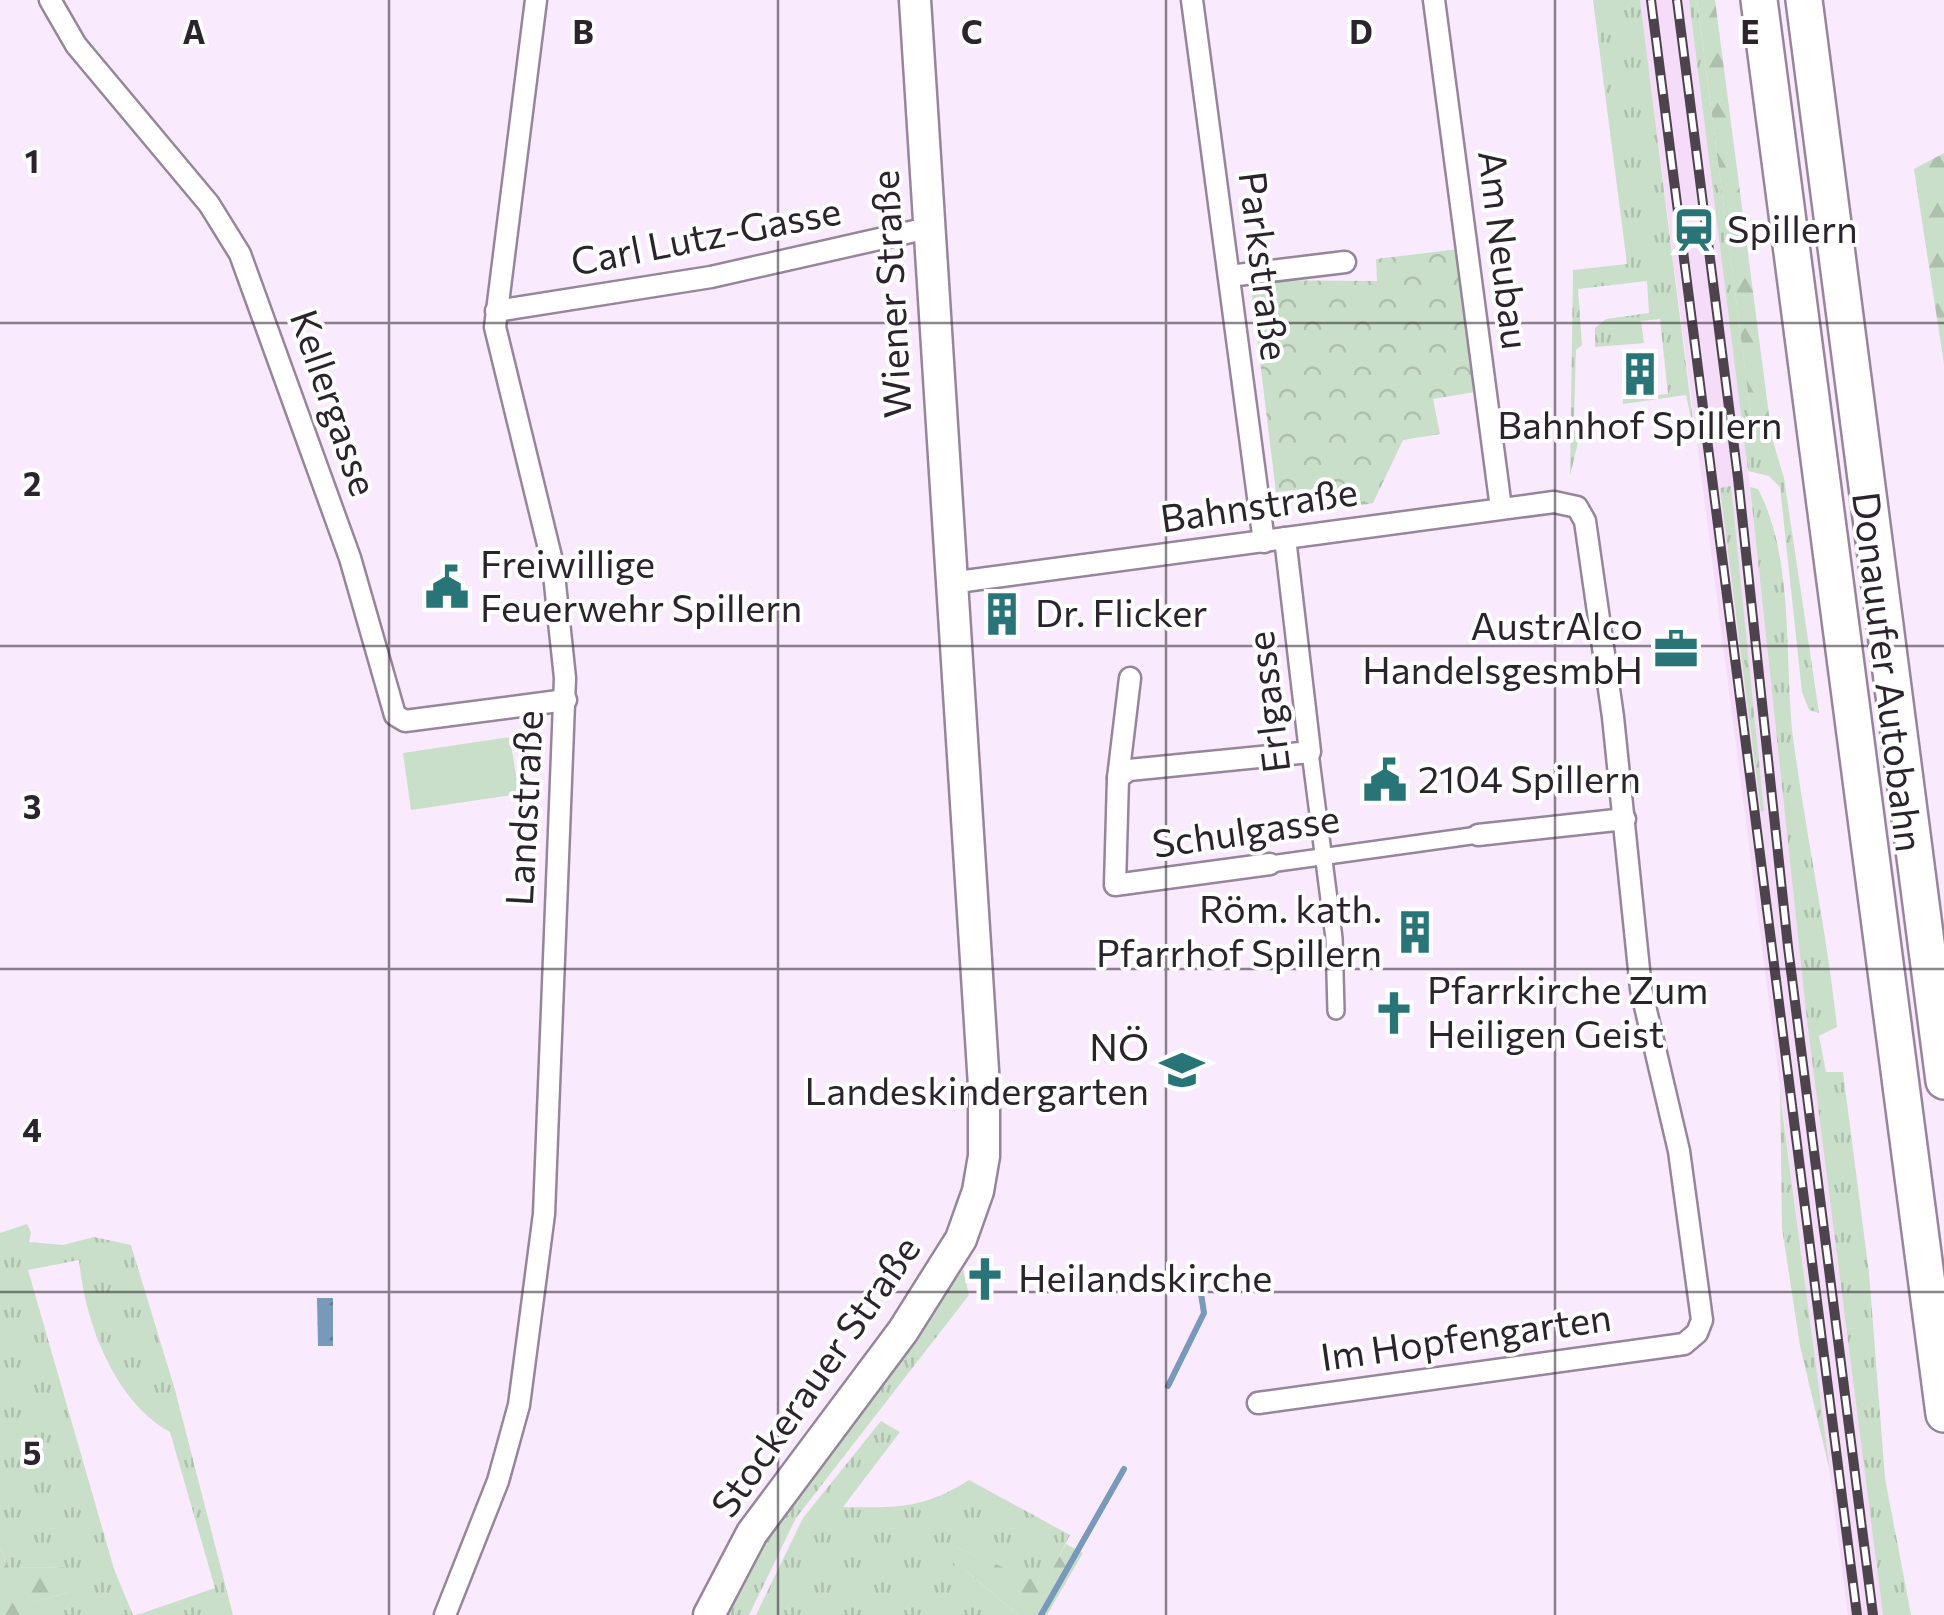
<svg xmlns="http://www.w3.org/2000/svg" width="1944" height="1615" font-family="Commissioner,sans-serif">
  <defs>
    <pattern id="grass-tufts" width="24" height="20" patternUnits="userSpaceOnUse" patternTransform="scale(2.5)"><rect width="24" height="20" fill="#cadfc9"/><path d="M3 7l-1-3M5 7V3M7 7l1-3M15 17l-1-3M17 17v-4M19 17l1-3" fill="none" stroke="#aebfad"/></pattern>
    <pattern id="forest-firs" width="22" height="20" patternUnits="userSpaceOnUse" patternTransform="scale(2.5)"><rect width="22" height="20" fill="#cadfc9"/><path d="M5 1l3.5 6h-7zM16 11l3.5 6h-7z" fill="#aebfad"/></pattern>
    <pattern id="park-crowns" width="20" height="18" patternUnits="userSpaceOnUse" patternTransform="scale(2.5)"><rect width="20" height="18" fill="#cadfc9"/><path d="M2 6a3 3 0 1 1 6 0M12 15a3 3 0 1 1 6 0" fill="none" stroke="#aebfad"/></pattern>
    <pattern id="water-ripples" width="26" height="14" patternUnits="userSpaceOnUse" patternTransform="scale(2.5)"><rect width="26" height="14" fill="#7899b9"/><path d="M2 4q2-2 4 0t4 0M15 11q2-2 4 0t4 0" fill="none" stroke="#637d97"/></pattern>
  </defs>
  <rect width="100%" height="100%" fill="#faeafd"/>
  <polygon fill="#f5dcf9" points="1640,0 1689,0 1748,471 1807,1021 1883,1615 1848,1615"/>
  <g fill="url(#grass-tufts)">
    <polygon points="1593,0 1640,0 1695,437 1686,395 1623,404 1623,399 1668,394 1660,319 1641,321 1644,343 1595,347 1595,328 1606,319 1649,313 1647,281 1578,289 1582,345 1576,350 1574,417 1581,425 1573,425 1578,442 1570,476 1573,270 1627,264"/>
    <polygon points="1689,0 1697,0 1753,430 1772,438 1784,478 1819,713 1809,710 1802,692 1780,487 1769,476 1748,471"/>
    <polygon points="1731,486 1764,811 1761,812 1720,488"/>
    <path d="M 1750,487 L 1758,489 C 1796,561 1783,664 1794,745 C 1807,840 1827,933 1837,1027 L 1819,1036 L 1826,1072 L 1843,1072 L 1869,1273 L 1885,1478 L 1911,1615 L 1883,1615 L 1807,1021 Z"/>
    <polygon points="1780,1087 1782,1109 1830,1472 1800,1346 1782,1228"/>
    <path d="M 27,1224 L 31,1232 L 29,1242 L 63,1245 L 94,1237 L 131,1245 L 175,1390 L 233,1615 L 137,1615 L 215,1588 L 170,1432 C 114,1401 85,1322 79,1260 L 28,1270 L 114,1569 L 133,1615 L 30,1615 L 25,1605 L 69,1592 L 64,1567 L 9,1568 L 0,1547 L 0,1233 Z"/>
    <polygon points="963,1270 969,1295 796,1518 749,1615 725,1615 781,1513"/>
    <path d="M 881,1421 L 900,1432 L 843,1507 C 895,1508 924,1509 969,1480 L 1070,1535 L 1044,1586 L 953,1546 L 965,1570 L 1018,1615 L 756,1615 L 803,1518 Z"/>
  </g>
  <g fill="url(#forest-firs)">
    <polygon points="1697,0 1715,0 1772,438 1753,431"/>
    <polygon points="1944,153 1944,364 1914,169"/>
    <polygon points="1066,1544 1083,1553 1047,1615 1018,1615 965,1570 953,1565 953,1546 1044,1585"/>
    <polygon points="0,1547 9,1568 64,1567 74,1584 69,1592 26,1605 30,1615 0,1615"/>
  </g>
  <polygon fill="url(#park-crowns)" points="1459,249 1475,392 1433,399 1440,434 1403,440 1373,503 1352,507 1303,489 1276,492 1250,280 1377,281 1376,259"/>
  <polygon fill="#cadfc9" points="510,737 519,794 411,810 403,753"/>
  <polygon fill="url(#water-ripples)" points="317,1298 333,1298 333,1346 318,1346"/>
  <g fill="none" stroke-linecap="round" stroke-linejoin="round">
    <g stroke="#7899b9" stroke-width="6">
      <polyline points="1168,1386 1204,1313 1199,1281"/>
      <polyline points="1041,1615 1124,1469"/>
    </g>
    <g stroke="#97859b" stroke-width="20">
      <g id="pedestrian">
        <polyline points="1310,752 1334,938 1336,1011"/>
        <polyline points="1270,864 1478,835"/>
      </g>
    </g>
    <g stroke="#97859b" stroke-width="25">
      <g id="minor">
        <polyline points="50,0 76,45 209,204 240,254 350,558 395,715 405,721 566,700"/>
        <polyline points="1192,0 1264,542"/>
        <polyline points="1434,0 1501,508"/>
        <polyline points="1229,276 1345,262"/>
        <polyline points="496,311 711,277 928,228"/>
        <polyline points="950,583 1554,502 1577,507 1585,521 1613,717 1641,989 1679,1151 1702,1320 1697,1333 1684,1344 1258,1403"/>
        <polyline points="1118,778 1130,678"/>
        <polyline points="1478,835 1625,819"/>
        <polyline points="1270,864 1115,885 1118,778 1129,770 1310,752 1285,538"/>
        <polyline points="445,1615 498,1481 519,1405 544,1214 565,678 553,565 495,327 536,0"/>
      </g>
    </g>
    <g stroke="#97859b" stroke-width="35">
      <polyline id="primary" points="709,1615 752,1533 903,1331 961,1239 978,1191 984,1156 984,1086 915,0"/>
    </g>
    <g stroke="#97859b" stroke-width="40">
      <g id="motorway">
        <polyline points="1759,0 1944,1414"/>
        <polyline points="1804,0 1944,1081"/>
      </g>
    </g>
    <use href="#pedestrian" stroke="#fff" stroke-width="15"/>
    <use href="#minor" stroke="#fff" stroke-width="20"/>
    <use href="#primary" stroke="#fff" stroke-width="30"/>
    <use href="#motorway" stroke="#fff" stroke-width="35"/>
    <g stroke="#4c434d" stroke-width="10">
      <g id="rail">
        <polyline points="1651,0 1857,1615"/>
        <polyline points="1677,0 1738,478 1788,947 1873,1615"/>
      </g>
    </g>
    <use href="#rail" stroke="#fefefe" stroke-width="6" stroke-dasharray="19" stroke-linecap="butt"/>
  </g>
  <path fill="none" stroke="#2c242d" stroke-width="2.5" stroke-opacity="0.55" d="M 389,0 L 389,1615M 778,0 L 778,1615M 1166,0 L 1166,1615M 1555,0 L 1555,1615M 0,323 L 1944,323M 0,646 L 1944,646M 0,969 L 1944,969M 0,1292 L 1944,1292"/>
  <defs>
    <g id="station-bare" transform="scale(3.45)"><path d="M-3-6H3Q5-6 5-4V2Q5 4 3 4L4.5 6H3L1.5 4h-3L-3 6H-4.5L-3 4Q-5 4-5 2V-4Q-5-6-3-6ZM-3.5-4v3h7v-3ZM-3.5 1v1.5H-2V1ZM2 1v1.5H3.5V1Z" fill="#297477" stroke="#fefefe" stroke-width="2.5" paint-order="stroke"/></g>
    <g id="building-bare" transform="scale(3.45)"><path d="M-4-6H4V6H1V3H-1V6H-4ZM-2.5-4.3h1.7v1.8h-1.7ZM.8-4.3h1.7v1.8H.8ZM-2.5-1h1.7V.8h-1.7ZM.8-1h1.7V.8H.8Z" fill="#297477" stroke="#fefefe" stroke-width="2.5" paint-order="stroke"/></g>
    <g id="civic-bare" transform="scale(3.45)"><path d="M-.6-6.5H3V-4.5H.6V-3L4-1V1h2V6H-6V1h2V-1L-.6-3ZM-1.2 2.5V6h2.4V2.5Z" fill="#297477" stroke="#fefefe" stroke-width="2.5" paint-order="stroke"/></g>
    <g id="office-bare" transform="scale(3.45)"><path d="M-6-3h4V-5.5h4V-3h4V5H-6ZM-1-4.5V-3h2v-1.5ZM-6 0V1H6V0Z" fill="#297477" stroke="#fefefe" stroke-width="2.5" paint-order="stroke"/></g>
    <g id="church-bare" transform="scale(3.45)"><path d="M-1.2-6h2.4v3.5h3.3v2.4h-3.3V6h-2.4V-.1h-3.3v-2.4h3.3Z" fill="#297477" stroke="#fefefe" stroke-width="2.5" paint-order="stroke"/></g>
    <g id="school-bare" transform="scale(3.45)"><path d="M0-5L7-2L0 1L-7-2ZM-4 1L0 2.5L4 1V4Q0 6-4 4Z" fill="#297477" stroke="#fefefe" stroke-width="2.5" paint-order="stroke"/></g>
  </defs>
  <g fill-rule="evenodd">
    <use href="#station-bare" x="1694" y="230"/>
    <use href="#building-bare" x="1640" y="374"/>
    <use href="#civic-bare" x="447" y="587"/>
    <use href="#building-bare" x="1002" y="614"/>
    <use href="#office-bare" x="1676" y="649"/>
    <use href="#civic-bare" x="1385" y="780"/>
    <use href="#building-bare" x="1415" y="932"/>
    <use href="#church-bare" x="1394" y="1013"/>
    <use href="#school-bare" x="1182" y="1070"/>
    <use href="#church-bare" x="985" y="1279"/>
  </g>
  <g text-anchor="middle" stroke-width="8" stroke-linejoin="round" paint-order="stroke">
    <g font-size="38" fill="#2c242d" stroke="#fefefe" text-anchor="start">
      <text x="1727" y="243">Spillern</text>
      <text x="1640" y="439" text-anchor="middle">Bahnhof Spillern</text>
      <text x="480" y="578">Freiwillige<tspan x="480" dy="44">Feuerwehr Spillern</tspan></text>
      <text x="1035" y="627">Dr. Flicker</text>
      <text x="1643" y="640" text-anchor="end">AustrAlco<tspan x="1643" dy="44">HandelsgesmbH</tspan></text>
      <text x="1418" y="793">2104 Spillern</text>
      <text x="1382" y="923" text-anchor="end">Röm. kath.<tspan x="1382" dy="44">Pfarrhof Spillern</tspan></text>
      <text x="1427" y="1004">Pfarrkirche Zum<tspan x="1427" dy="44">Heiligen Geist</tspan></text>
      <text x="1149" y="1061" text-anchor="end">NÖ<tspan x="1149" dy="44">Landeskindergarten</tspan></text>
      <text x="1018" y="1292">Heilandskirche</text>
    </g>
    <g font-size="38" fill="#2c242d" stroke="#fefefe">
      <text transform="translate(706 237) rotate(-11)" y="13">Carl Lutz-Gasse</text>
      <text transform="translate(1503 250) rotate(83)" y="13">Am Neubau</text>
      <text transform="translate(1263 266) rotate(83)" y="13">Parkstraße</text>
      <text transform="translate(892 294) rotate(-93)" y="13">Wiener Straße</text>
      <text transform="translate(333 403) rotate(71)" y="13">Kellergasse</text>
      <text transform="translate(1259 506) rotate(-8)" y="13">Bahnstraße</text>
      <text transform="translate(1887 672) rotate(83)" y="13">Donauufer Autobahn</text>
      <text transform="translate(1269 702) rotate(-97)" y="13">Erlgasse</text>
      <text transform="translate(525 808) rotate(-87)" y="13">Landstraße</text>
      <text transform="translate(1246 832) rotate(-8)" y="13">Schulgasse</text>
      <text transform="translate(1466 1338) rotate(-8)" y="13">Im Hopfengarten</text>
      <text transform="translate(816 1377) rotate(-55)" y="13">Stockerauer Straße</text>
    </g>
  </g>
  <g font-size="32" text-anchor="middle" font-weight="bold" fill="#2c242d" stroke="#fefefe" stroke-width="8" stroke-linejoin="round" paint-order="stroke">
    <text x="194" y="44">A</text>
    <text x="583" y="44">B</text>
    <text x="972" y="44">C</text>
    <text x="1361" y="44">D</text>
    <text x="1750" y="44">E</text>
    <text x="32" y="173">1</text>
    <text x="32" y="496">2</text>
    <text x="32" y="819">3</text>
    <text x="32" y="1142">4</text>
    <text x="32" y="1465">5</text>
  </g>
</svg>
